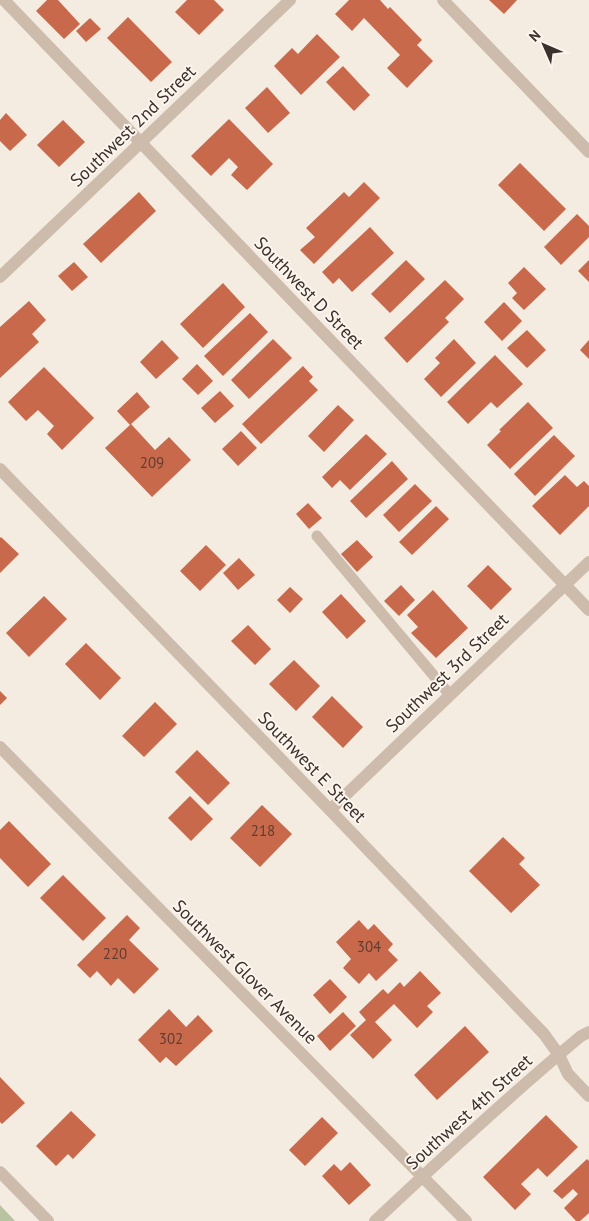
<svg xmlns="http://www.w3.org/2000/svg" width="589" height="1221" font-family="'PT Sans',sans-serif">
  <rect width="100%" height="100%" fill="#f4ebe1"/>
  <polygon fill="#b8c4a0" points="0,1205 15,1221 0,1221"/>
  <g fill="#c8694b">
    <polygon points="47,0 58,0 80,24 64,39 36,11"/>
    <polygon points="187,0 214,0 224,10 199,35 175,12"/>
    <polygon points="349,0 380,0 388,9 390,7 422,40 417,45 433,61 407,88 387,68 400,55 364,18 352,31 335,14"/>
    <polygon points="489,0 517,0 504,14"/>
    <polygon points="128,17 172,62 151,82 107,38"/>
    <polygon points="90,18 101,29 86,42 76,31"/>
    <polygon points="317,34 340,57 301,95 274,66 292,48 298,54"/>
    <polygon points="343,66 370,95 354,111 326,82"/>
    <polygon points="267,87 290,113 268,133 245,108"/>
    <polygon points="6,113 27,135 10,151 0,141 0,120"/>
    <polygon points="229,119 273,164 247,190 231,175 238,167 229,158 211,176 191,156"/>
    <polygon points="63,120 85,142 59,167 37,145"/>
    <polygon points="520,163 566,209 544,231 498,185"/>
    <polygon points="364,182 380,198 314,264 300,250 315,237 306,228 344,192 349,197"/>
    <polygon points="139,192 156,211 101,263 83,244"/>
    <polygon points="577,214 589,226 589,237 561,265 544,247"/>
    <polygon points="370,227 394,253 352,292 339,278 333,284 322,272"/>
    <polygon points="406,260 425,279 390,313 371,294"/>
    <polygon points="589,260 589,282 578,271"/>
    <polygon points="74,262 88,277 72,291 58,276"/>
    <polygon points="524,267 546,289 524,310 512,298 517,293 508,283"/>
    <polygon points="445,280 464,299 445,318 449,322 407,363 384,338"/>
    <polygon points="223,283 245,307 203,348 180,324"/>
    <polygon points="29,301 46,320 32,334 39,342 0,378 0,327"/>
    <polygon points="504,302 522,321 502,341 484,322"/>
    <polygon points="250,313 268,332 223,376 204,356"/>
    <polygon points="527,330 546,350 527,368 507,348"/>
    <polygon points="273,339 292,358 249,399 231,380"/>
    <polygon points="454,339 476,363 441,397 424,379 440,363 435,358"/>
    <polygon points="162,340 179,358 156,379 140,362"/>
    <polygon points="589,340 589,359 580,350"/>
    <polygon points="495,355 523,384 497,408 491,402 468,424 447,402"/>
    <polygon points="197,364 213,381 198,395 182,379"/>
    <polygon points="303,366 313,377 309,381 318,390 261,444 242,424"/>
    <polygon points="44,367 94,418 62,450 47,434 54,426 38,410 26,421 8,402"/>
    <polygon points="220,391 234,406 215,423 201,408"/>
    <polygon points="137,392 150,407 131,424 155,450 169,437 191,460 152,497 105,448 130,425 117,411"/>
    <polygon points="528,402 553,428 510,469 487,445 501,431 499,430"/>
    <polygon points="338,405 354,420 324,452 308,436"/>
    <polygon points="241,431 257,448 238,466 222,449"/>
    <polygon points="366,434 387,454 350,490 340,480 332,488 322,477"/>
    <polygon points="554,435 575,456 535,496 514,474"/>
    <polygon points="392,461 408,479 366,518 350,501"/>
    <polygon points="565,475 577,487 584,481 589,486 589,506 560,535 532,506"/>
    <polygon points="415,484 432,501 399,532 383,515"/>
    <polygon points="308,503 322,518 309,529 296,514"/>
    <polygon points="436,506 449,519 412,555 399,542"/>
    <polygon points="1,537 19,554 0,573 0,538"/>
    <polygon points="357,540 373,557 357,572 341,554"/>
    <polygon points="206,545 226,565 200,591 180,571"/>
    <polygon points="239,558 255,575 238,590 223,573"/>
    <polygon points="488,565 512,589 491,610 467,586"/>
    <polygon points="401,585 415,600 399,616 384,601"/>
    <polygon points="290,587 303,599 290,613 277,600"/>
    <polygon points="433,590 468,628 436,658 411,633 418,627 407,615"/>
    <polygon points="341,594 366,621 347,639 322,612"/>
    <polygon points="44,596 67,619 29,657 6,633"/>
    <polygon points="248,625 271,649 255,665 231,641"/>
    <polygon points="86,643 121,678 100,700 65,664"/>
    <polygon points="294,660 320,686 296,711 269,684"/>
    <polygon points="0,691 7,698 0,705"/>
    <polygon points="332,696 363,727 343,748 312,717"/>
    <polygon points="155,702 177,724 144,757 122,736"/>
    <polygon points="197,750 230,783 208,805 175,772"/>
    <polygon points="190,796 213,819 191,841 168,818"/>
    <polygon points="262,805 292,834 260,867 230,838"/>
    <polygon points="9,821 51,864 28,887 0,858 0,830"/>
    <polygon points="503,837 525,858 519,864 540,885 511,913 469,871"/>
    <polygon points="63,875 106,918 83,941 40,898"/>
    <polygon points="127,915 140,928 129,940 159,969 134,994 118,978 111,986 97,971 90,978 77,965"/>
    <polygon points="359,920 368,930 374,924 393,944 388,950 398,960 376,981 369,973 359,984 343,968 351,959 336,942"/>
    <polygon points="420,971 441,993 427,1006 433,1012 417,1028 394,1004 375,1022 392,1040 373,1059 350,1035 366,1020 359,1012 383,989 388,994 400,982 404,987"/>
    <polygon points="330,979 347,997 330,1014 313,995"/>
    <polygon points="169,1009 186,1027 198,1015 213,1031 176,1066 166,1057 160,1063 138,1040"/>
    <polygon points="343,1012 356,1026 330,1051 317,1036"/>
    <polygon points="465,1026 489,1052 437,1100 414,1075"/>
    <polygon points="0,1077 25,1103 2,1124 0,1122"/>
    <polygon points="71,1111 96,1135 73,1159 68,1154 56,1166 36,1146"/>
    <polygon points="546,1115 578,1147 547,1177 538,1168 521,1184 531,1194 515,1210 483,1177"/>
    <polygon points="322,1117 338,1133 305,1166 289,1150"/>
    <polygon points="587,1159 589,1161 589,1213 580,1221 576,1221 564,1208 578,1194 573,1189 562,1199 553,1191"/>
    <polygon points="350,1162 371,1185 349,1205 322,1176 334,1164 341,1171"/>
  </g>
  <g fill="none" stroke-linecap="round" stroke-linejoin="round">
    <polyline stroke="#cdbbac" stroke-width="11" points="317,536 450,695"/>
    <g stroke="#cdbbac" stroke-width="12">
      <polyline points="4,0 589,610"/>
      <polyline points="443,0 589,152"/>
      <polyline points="0,277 290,0"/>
      <polyline points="0,469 330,810 544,1034 559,1055 568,1074 589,1096"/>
      <polyline points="0,747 466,1221"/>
      <polyline points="330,810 589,562"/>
      <polyline points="0,1172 48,1221"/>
      <path d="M 375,1221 C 442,1158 510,1095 581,1036 L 589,1032"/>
    </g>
  </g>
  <g text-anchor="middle" stroke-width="4" stroke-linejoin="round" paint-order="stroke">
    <g font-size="15" fill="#5e3e33">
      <text x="152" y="468">209</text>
      <text x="263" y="836">218</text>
      <text x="369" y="952">304</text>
      <text x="115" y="959">220</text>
      <text x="171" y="1044">302</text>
    </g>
    <g font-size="18" fill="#3b302b" stroke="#fbf5ee">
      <text transform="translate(133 126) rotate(-44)" y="6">Southwest 2nd Street</text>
      <text transform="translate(309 293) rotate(46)" y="6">Southwest D Street</text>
      <text transform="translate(447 673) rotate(-44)" y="6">Southwest 3rd Street</text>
      <text transform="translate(312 767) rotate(46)" y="6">Southwest E Street</text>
      <text transform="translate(245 972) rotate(45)" y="6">Southwest Glover Avenue</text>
      <text transform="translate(469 1112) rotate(-42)" y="6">Southwest 4th Street</text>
    </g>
  </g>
  <g transform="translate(544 45) rotate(315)" stroke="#fbf5ee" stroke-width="4" paint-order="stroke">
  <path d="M0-4L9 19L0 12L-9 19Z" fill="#3b302b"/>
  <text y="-8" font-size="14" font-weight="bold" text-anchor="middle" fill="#3b302b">N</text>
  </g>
</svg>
